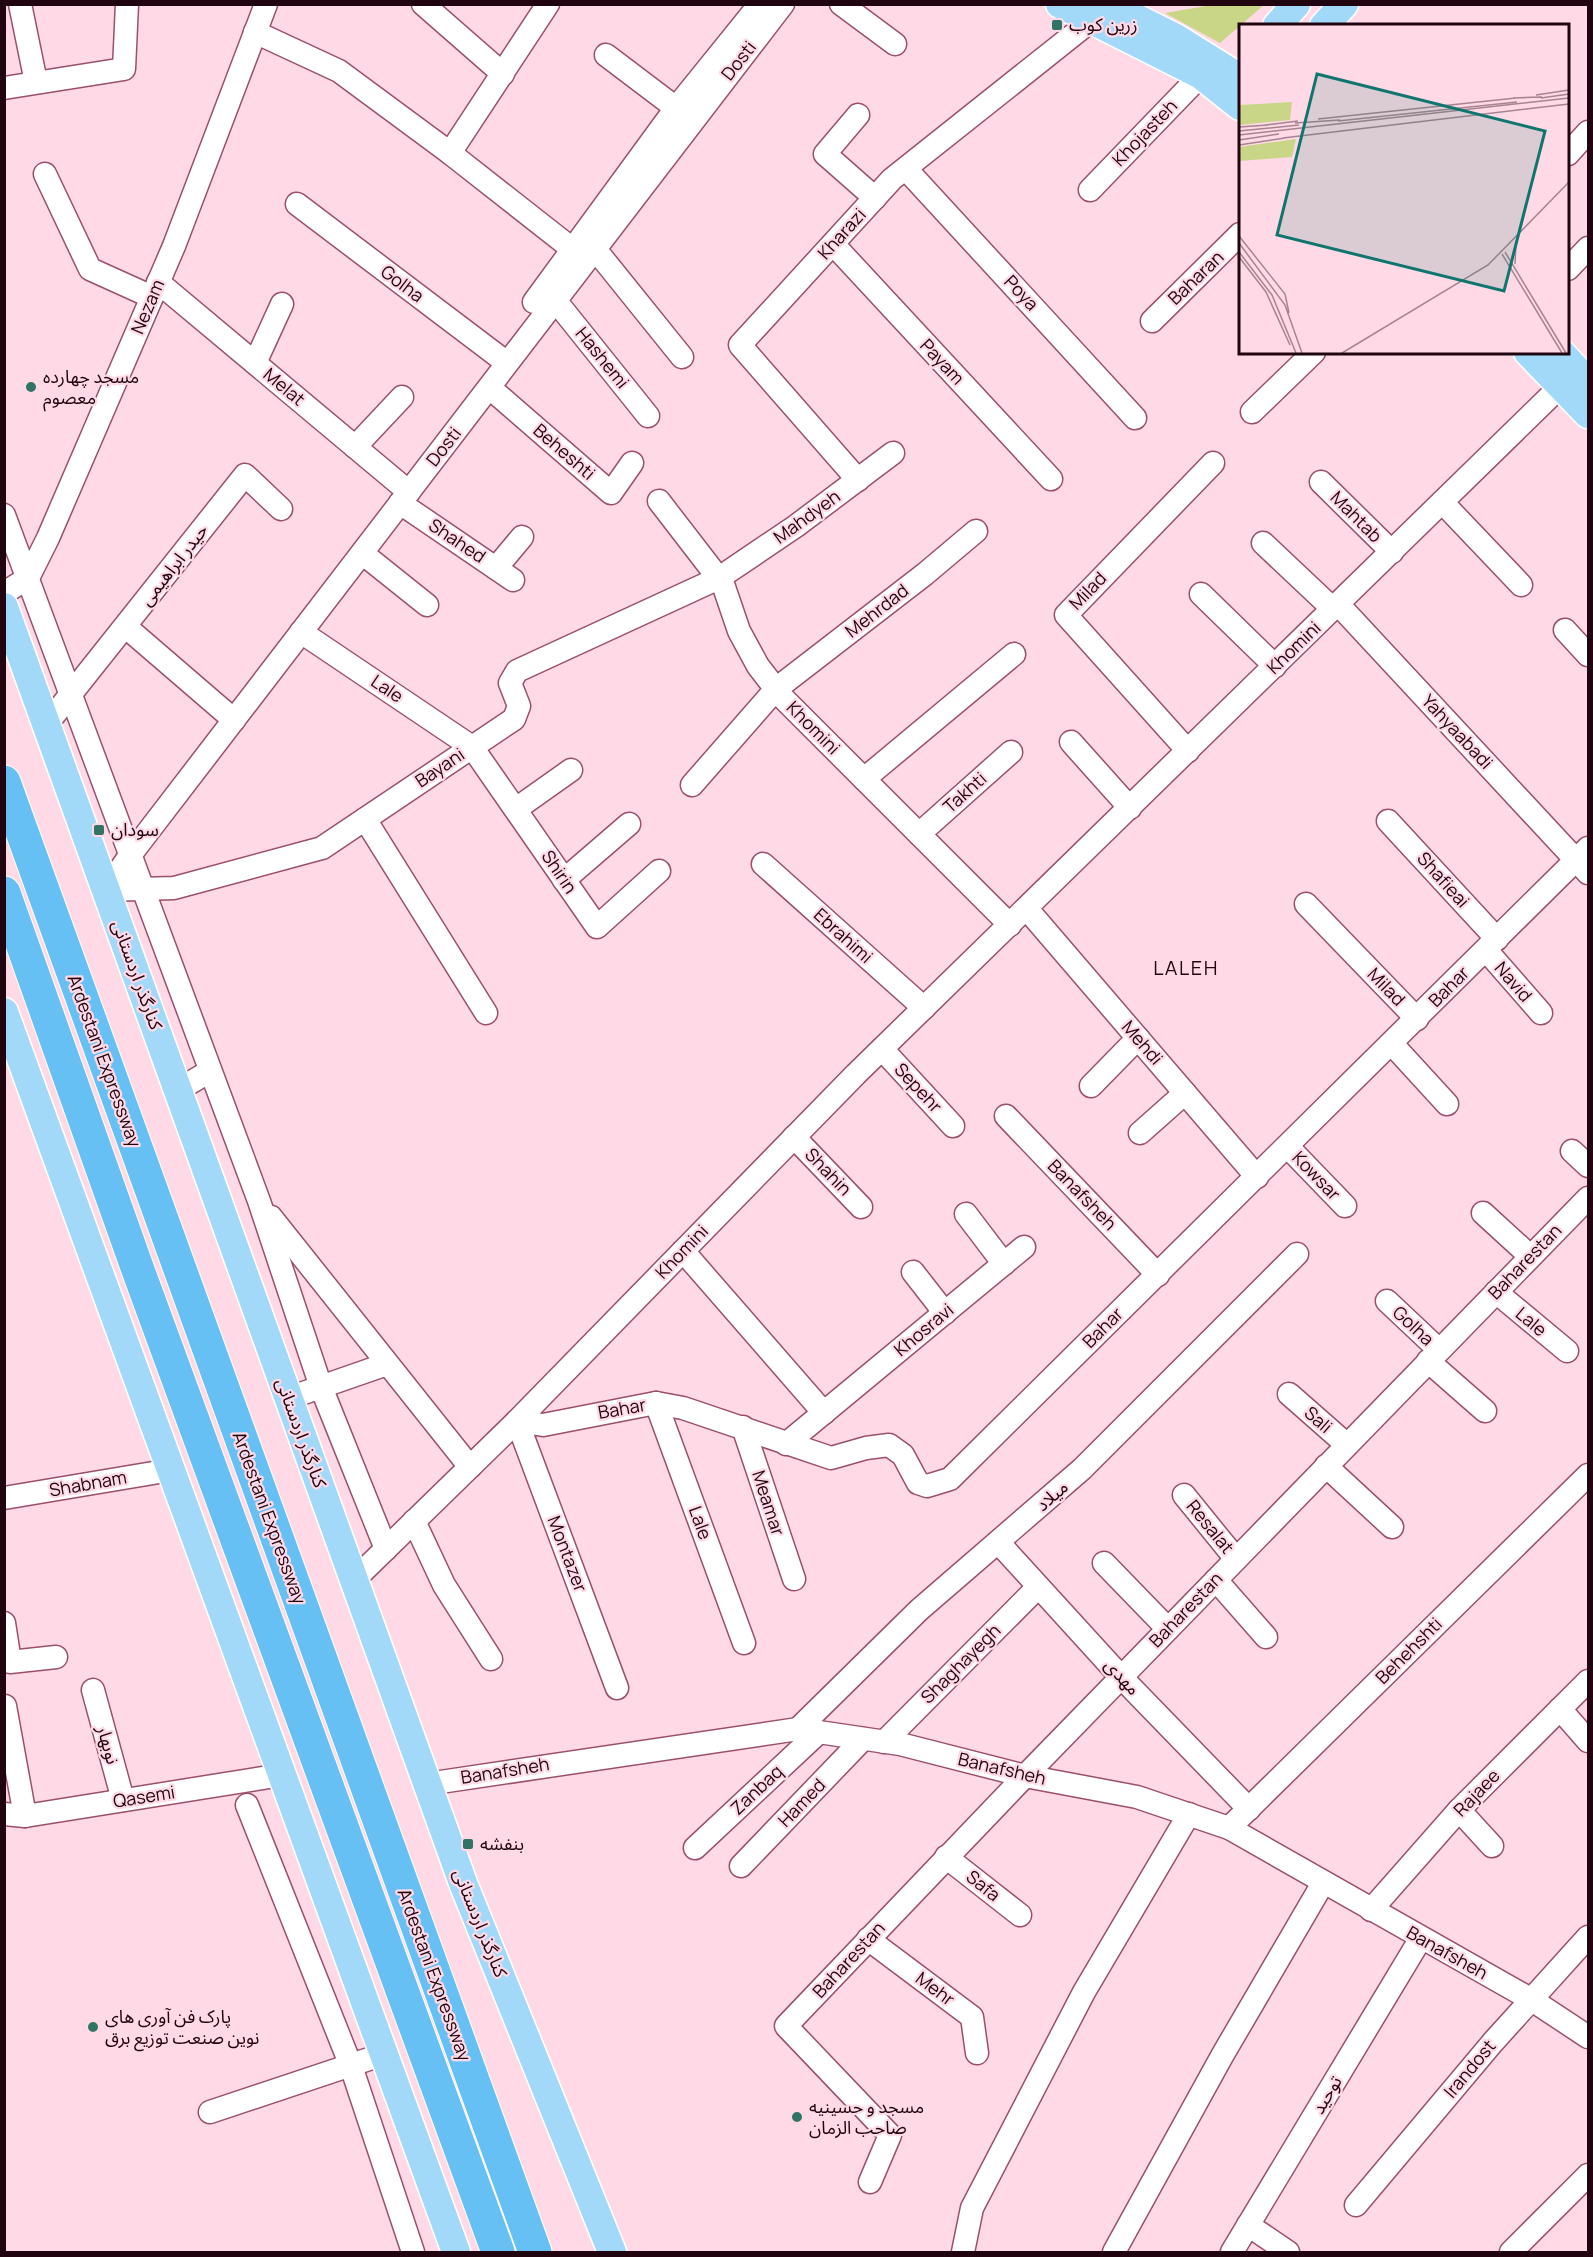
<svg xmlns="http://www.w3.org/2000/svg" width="1593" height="2257" font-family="Manrope,'Noto Sans Arabic',sans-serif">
  <rect width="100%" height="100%" fill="#ffdae6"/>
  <polygon fill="#cad687" points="1212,5 1212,4 1264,5 1220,43 1165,13"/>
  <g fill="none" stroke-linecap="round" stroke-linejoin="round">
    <g stroke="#9b4f6d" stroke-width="25">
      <g id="minor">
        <polyline points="20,4 36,82"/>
        <polyline points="423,4 503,74"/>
        <polyline points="841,4 895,44"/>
        <polyline points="255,32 339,71 450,153 585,259"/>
        <polyline points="606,55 676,108"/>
        <polyline points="4,88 124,69 127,4"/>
        <polyline points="858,115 825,154 875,198"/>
        <polyline points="450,153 548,4"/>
        <polyline points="1568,154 1588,132"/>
        <polyline points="906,169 1135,418"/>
        <polyline points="45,174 90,269 152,297"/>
        <polyline points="1090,190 1201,75"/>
        <polyline points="297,204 507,363"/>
        <polyline points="833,244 1051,479"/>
        <polyline points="595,249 682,357"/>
        <polyline points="1568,269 1588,248"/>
        <polyline points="158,282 409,492"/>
        <polyline points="555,300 648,416"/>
        <polyline points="534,302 676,108 760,4"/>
        <polyline points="1152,321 1240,234"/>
        <polyline points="255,363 282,304"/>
        <polyline points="490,388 611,493 632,463"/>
        <polyline points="1252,412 1314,352"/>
        <polyline points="355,447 402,397"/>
        <polyline points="858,480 740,345 892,179 1092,20"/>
        <polyline points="1321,482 1392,552"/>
        <polyline points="659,501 723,584 739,631 758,666 782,697 1010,925"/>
        <polyline points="1442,502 1521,585"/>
        <polyline points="400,503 513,580"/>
        <polyline points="4,515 259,1201 321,1387 386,1549"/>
        <polyline points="1263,543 1333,609"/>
        <polyline points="362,553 427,605"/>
        <polyline points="496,568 522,537"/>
        <polyline points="4,593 28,578 48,538 174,246 266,4"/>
        <polyline points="1201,594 1275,666"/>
        <polyline points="1338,604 1588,873"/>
        <polyline points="126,627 234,720"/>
        <polyline points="1565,630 1588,655"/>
        <polyline points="301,632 472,747 597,927 659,871"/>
        <polyline points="47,724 245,475 281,509"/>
        <polyline points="1071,742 1130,808"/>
        <polyline points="1188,751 1066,615 1213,463"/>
        <polyline points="864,779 1014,654"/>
        <polyline points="692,785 776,689 925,574 976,531"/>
        <polyline points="516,809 571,770"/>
        <polyline points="365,819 486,1013"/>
        <polyline points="1388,821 1497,939"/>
        <polyline points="919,834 1011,752"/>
        <polyline points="763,864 924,1008"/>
        <polyline points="564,880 629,824"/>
        <polyline points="106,890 131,854 783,4"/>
        <polyline points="106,890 174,888 322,848 514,719 519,706 510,683 517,671 719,578 796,526 893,453"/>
        <polyline points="1306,904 1417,1019"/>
        <polyline points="1027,909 1257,1177"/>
        <polyline points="1486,950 1541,1013"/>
        <polyline points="1392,1044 1447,1104"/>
        <polyline points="882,1049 953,1126"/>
        <polyline points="1091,1086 1138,1038"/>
        <polyline points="178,1090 210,1071"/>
        <polyline points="1006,1116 1158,1275"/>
        <polyline points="1140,1133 1185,1093"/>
        <polyline points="794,1137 861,1207"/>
        <polyline points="1288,1147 1345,1206"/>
        <polyline points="1572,1151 1588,1166"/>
        <polyline points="1483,1213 1530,1256"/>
        <polyline points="966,1214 1004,1264"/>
        <polyline points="271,1217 470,1467"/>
        <polyline points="683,1251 824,1413"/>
        <polyline points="913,1272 945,1313"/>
        <polyline points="1496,1292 1567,1351"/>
        <polyline points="1387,1301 1439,1350"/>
        <polyline points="1428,1361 1485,1411"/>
        <polyline points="1289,1394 1347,1445"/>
        <polyline points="289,1398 387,1364"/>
        <polyline points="656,1403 744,1643"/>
        <polyline points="743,1427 794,1579"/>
        <polyline points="786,1444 1024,1247"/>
        <polyline points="1326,1466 1392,1527"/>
        <polyline points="1184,1495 1236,1559"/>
        <polyline points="4,1498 171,1470"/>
        <polyline points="414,1521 444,1585 491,1659"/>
        <polyline points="998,1542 1121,1677 1249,1809"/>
        <polyline points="1104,1563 1168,1629"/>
        <polyline points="354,1580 517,1421 856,1074 1572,375"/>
        <polyline points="1216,1580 1266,1637"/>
        <polyline points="4,1623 10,1662 56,1657"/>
        <polyline points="617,1688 517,1421 543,1425 656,1403 683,1408 831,1458 866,1448 889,1445 903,1455 918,1483 927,1486 950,1479 1588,848"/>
        <polyline points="93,1690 123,1800"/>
        <polyline points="5,1706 25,1816"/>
        <polyline points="1560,1709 1588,1741"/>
        <polyline points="798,1729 919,1610 1082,1469 1297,1254"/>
        <polyline points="884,1742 1038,1587"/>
        <polyline points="427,1784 798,1729 900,1744 1025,1776 1137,1797 1229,1828 1532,2000 1588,2037"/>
        <polyline points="247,1805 351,2066 413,2252"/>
        <polyline points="1459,1810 1492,1846"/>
        <polyline points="4,1814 25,1816 282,1775"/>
        <polyline points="1229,1828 1588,1475"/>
        <polyline points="695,1848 819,1732"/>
        <polyline points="946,1857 1020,1915"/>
        <polyline points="741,1866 863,1739"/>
        <polyline points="1371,1910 1459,1810 1588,1681"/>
        <polyline points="868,1939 972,2017 977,2053"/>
        <polyline points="210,2112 384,2054"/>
        <polyline points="870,2182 890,2135 786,2026 1025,1776 1588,1198"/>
        <polyline points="1356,2205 1493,2042 1588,1937"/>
        <polyline points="1248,2225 1288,2252"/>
        <polyline points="963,2252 972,2208 1084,1992 1189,1814"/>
        <polyline points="1114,2252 1222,2056 1323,1883"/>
        <polyline points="1232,2252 1421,1938"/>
        <polyline points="1511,2252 1588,2175"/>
      </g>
    </g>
    <g stroke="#fff" stroke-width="31">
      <g id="major">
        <polyline points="1060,4 1201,75 1240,106"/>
        <polyline points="1108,4 1176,38 1240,78"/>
        <polyline points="1277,26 1296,4"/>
        <polyline points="1324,26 1344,4"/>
        <polyline points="1528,352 1588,414"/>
        <polyline points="1560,352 1588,382"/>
        <polyline points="4,607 463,1883 612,2252"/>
        <polyline points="4,1012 456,2252"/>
      </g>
    </g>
    <g stroke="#fff" stroke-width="35">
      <g id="highway">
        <polyline points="4,782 535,2252"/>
        <polyline points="4,893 138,1270 498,2252"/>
      </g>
    </g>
    <use href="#minor" stroke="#fff" stroke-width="22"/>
    <use href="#major" stroke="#a3d9f8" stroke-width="28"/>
    <use href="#highway" stroke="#66c0f3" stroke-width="33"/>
  </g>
  <g fill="#317364" stroke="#ffdae6" stroke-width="2">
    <rect x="1051" y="19" width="12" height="12" rx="3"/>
    <circle cx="31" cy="387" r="6"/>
    <rect x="93" y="824" width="12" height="12" rx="3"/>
    <rect x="462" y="1838" width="12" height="12" rx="3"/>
    <circle cx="93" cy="2027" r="6"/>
    <circle cx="797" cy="2117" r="6"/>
  </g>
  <g text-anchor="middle" stroke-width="4.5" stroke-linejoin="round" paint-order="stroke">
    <g font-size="18" fill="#200410" stroke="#ffdae6" text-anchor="start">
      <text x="1069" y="31">زرین کوب</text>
      <text x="43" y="383">مسجد چهارده<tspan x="43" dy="21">معصوم</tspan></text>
      <text x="111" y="836">سودان</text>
      <text x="480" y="1850">بنفشه</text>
      <text x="105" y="2023">پارک فن آوری های<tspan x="105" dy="21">نوین صنعت توزیع برق</tspan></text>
      <text x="809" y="2113">مسجد و حسینیه<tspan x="809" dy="21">صاحب الزمان</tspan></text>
    </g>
    <g font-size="18" fill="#200410" stroke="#ffdae6">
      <text transform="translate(739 61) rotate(-52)" y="6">Dosti</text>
      <text transform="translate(1145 133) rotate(-46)" y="6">Khojasteh</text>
      <text transform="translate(842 234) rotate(-48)" y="6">Kharazi</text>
      <text transform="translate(1196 278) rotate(-44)" y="6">Baharan</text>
      <text transform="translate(402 284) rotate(37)" y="6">Golha</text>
      <text transform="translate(1021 293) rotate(47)" y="6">Poya</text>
      <text transform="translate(148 307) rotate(-67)" y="6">Nezam</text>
      <text transform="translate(602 358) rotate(51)" y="6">Hashemi</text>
      <text transform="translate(942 362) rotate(47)" y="6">Payam</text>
      <text transform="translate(284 387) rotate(40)" y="6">Melat</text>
      <text transform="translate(444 447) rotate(-52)" y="6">Dosti</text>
      <text transform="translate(564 452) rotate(41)" y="6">Beheshti</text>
      <text transform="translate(807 517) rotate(-36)" y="6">Mahdyeh</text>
      <text transform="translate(1356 517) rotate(45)" y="6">Mahtab</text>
      <text transform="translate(457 541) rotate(34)" y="6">Shahed</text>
      <text transform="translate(174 565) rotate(-52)" y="6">حیدر ابراهیمی</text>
      <text transform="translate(1088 591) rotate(-46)" y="6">Milad</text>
      <text transform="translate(877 611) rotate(-38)" y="6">Mehrdad</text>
      <text transform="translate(1294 648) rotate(-44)" y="6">Khomini</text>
      <text transform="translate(387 689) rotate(34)" y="6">Lale</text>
      <text transform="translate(813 728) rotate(45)" y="6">Khomini</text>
      <text transform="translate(1457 732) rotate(47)" y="6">Yahyaabadi</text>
      <text transform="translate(440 768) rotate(-34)" y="6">Bayani</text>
      <text transform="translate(965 793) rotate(-42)" y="6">Takhti</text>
      <text transform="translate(559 872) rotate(56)" y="6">Shirin</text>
      <text transform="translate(1443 880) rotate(48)" y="6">Shafieai</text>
      <text transform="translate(843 936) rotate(42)" y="6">Ebrahimi</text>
      <text transform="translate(137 975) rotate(70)" y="6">کنارگذر اردستانی</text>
      <text transform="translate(1513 982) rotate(49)" y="6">Navid</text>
      <text transform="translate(1386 987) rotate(46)" y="6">Milad</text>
      <text transform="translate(1449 987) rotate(-45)" y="6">Bahar</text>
      <text transform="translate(1142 1043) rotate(49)" y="6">Mehdi</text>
      <text transform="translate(104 1061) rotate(70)" y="6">Ardestani Expressway</text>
      <text transform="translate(918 1088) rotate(47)" y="6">Sepehr</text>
      <text transform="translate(828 1172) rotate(46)" y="6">Shahin</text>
      <text transform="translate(1316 1176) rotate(46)" y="6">Kowsar</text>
      <text transform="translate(1082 1195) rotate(46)" y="6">Banafsheh</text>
      <text transform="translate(682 1252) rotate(-46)" y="6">Khomini</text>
      <text transform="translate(1525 1262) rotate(-46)" y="6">Baharestan</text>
      <text transform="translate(1531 1322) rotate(40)" y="6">Lale</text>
      <text transform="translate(1413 1326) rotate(43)" y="6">Golha</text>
      <text transform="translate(1103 1328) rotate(-45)" y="6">Bahar</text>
      <text transform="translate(924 1330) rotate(-40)" y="6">Khosravi</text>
      <text transform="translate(622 1409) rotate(-10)" y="6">Bahar</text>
      <text transform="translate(1318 1420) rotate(41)" y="6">Sali</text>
      <text transform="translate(301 1433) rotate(70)" y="6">کنارگذر اردستانی</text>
      <text transform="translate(88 1484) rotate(-10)" y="6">Shabnam</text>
      <text transform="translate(1052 1496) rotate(-41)" y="6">میلاد</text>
      <text transform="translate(768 1503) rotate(72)" y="6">Meamar</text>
      <text transform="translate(269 1518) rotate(70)" y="6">Ardestani Expressway</text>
      <text transform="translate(700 1523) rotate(70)" y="6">Lale</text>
      <text transform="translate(1210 1527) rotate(51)" y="6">Resalat</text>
      <text transform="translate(567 1554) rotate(69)" y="6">Montazer</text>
      <text transform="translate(1186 1610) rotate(-46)" y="6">Baharestan</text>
      <text transform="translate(1409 1651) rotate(-45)" y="6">Behehshti</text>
      <text transform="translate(961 1664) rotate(-45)" y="6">Shaghayegh</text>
      <text transform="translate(1122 1677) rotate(47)" y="6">مهدی</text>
      <text transform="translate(108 1745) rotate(74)" y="6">نوبهار</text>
      <text transform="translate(1002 1769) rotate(13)" y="6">Banafsheh</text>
      <text transform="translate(505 1771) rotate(-9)" y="6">Banafsheh</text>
      <text transform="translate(757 1790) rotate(-43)" y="6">Zanbaq</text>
      <text transform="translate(1477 1793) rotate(-46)" y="6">Rajaee</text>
      <text transform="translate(144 1797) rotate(-9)" y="6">Qasemi</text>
      <text transform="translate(802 1803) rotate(-46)" y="6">Hamed</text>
      <text transform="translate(983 1886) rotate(39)" y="6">Safa</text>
      <text transform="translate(480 1923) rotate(68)" y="6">کنارگذر اردستانی</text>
      <text transform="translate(1447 1953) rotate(29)" y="6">Banafsheh</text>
      <text transform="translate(849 1960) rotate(-47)" y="6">Baharestan</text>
      <text transform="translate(434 1975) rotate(70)" y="6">Ardestani Expressway</text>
      <text transform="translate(935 1989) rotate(37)" y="6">Mehr</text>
      <text transform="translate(1470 2069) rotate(-50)" y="6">Irandost</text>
      <text transform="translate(1327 2095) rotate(-59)" y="6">توحید</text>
    </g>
    <g font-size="20" letter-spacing="1.5" fill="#200410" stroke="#ffdae6">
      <text x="1186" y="975">LALEH</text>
    </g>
  </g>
  <g transform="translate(1239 24)">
    <rect width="330" height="330" fill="#ffdae6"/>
    <path d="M 53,78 L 51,96 L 0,101 L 0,81 ZM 57,115 L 53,133 L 0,137 L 0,123 Z" fill="#cad687"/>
    <path fill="none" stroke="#a68490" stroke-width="1.5" d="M 297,71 L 330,66M 274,74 L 303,73M 302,74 L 330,70M 79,95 L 277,74M 99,97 L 278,78M 56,99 L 101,96M 26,101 L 59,97M 0,103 L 29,101M 0,107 L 60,101M 0,111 L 330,74M 44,114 L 330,80M 0,116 L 40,110M 0,121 L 46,114M 0,212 L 46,270 L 50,289M 0,219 L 46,281 L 63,329M 0,228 L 33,271 L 57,329M 266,228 L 327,329M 263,230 L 323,329M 0,233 L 27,268 L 51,321M 276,240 L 277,218M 103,329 L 249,241 L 330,158"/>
    <path fill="#0f766e" fill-opacity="0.15" stroke="#0f766e" stroke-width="3" d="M 78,50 L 306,107 L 265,267 L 38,211 Z"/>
    <rect width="330" height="330" fill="none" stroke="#200410" stroke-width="3"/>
  </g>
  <rect width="1593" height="2257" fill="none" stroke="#200410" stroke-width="12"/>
</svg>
